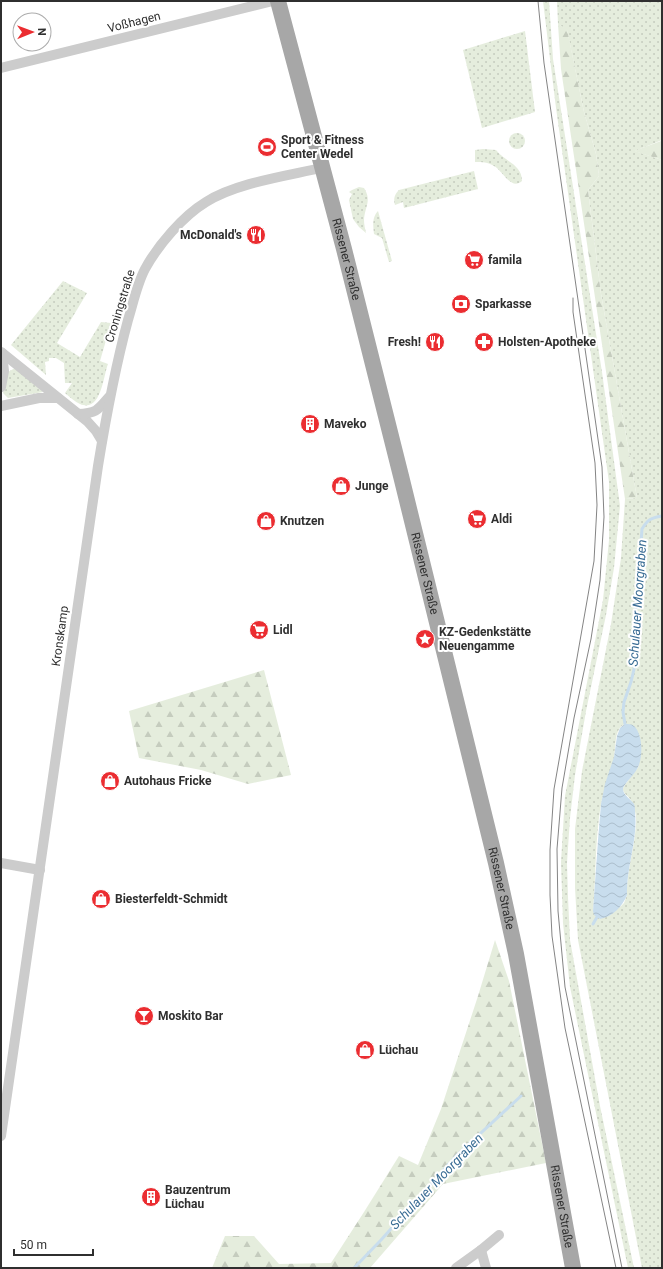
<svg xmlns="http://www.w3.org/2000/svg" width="663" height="1269" font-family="Roboto,sans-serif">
  <defs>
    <pattern id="grass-dots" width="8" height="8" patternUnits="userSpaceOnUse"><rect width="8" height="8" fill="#e5eddd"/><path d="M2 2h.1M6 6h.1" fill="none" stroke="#c5ccbe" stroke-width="1.8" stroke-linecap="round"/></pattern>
    <pattern id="forest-firs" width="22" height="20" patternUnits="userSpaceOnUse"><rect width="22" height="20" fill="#e5eddd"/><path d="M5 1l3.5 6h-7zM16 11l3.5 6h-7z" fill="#c5ccbe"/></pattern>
    <pattern id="water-waves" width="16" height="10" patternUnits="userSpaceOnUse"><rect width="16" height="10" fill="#c8dded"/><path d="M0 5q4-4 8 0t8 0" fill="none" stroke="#acbecc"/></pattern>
  </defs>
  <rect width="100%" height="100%" fill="#fff"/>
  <g fill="url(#grass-dots)" fill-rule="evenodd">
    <polygon points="543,1 549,1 553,59 602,372 620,506 614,568 606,615 586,711 575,775 570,818 567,863 568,897 570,940 600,1106 634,1268 628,1268 570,987 563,923 561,862 565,796 603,600 609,540 609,482 556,108"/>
    <path d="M 557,1 L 662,1 L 662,140 L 635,151 L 662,160 L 662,1268 L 642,1268 L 578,940 L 575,888 L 575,829 L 582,771 L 611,624 L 621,558 L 625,499 L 637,498 L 601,294 L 588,190 L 599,176 L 596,154 L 584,112 L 567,30 L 558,24 ZM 625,724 L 639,766 C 636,771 623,786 623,789 C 623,793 627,795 630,799 C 633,803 635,811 636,816 C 637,842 626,870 627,895 L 624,903 L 620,907 L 593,911 C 596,876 595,839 601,804 C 604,788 612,773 614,757 C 616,747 614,728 625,724 Z"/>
    <polygon points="525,31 535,112 482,128 463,50"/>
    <circle cx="517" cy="141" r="8"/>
    <path d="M 483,149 L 496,150 C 505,162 522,164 522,181 C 511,191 503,171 494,166 C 488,162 482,162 475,162 L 475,150 Z"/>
    <path d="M 474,171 L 478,189 L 404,208 L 403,202 L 395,205 C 393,198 395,194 399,190 Z"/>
    <path d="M 359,187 L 364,188 C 372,201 365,206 364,220 C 364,224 365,229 366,233 L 359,227 L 353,219 L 349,200 L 352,194 L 349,192 L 352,190 Z"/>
    <path d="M 378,211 L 392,261 L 389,262 L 382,238 L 374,234 C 373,226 372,217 378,211 Z"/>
    <path d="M 63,281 L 87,293 L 57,343 L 80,357 L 101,322 L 111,323 L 100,361 L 108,364 C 103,377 101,413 80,404 C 75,402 70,397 65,393 L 72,383 L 65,383 L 64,363 L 56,358 L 49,358 L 49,361 L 45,362 L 46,375 L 11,345 Z"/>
    <polygon points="15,368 43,392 8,398 3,393 6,382 8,372"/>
  </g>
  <g fill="url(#forest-firs)">
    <polygon points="558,24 567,29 584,112 596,154 599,176 588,190 601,294 637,498 625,499 561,69"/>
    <polygon points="662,140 662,160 634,151 661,141"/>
    <polygon points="264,670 291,775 248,784 201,770 139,758 129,711"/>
    <polygon points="495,940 509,981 546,1163 443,1184 370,1268 212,1268 225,1236 254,1236 279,1264 331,1263 364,1212 399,1156 418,1165 441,1109 478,996"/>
  </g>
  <path fill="url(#water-waves)" d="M 625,724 C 628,724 632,724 634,726 C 643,734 643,757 638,767 C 636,773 623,785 623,789 C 623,795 631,799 634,804 C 635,806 635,810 635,813 C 638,840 626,868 627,895 C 623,906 612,917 600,919 L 594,915 L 593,911 L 598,840 L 601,804 L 605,784 L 614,757 L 617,736 L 620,728 Z"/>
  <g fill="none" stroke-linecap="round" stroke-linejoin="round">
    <g stroke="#c8dded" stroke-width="3">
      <path d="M 625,724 L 623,712 L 624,702 L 631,682 L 634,669 L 635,618 L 642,529 C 648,519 651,518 662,516"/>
      <polyline points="593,924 597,917"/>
      <polyline points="354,1268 381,1240 457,1155 521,1096"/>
    </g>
    <g stroke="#ccc" stroke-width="10">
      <polyline points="1,68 273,1"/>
      <polyline points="1,352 87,421 96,431 102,441"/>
      <polyline points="1,387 4,371 2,353"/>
      <polyline points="1,406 39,398 58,398"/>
      <path d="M 78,414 C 97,413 98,410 109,397"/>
      <polyline points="1,863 40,870"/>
      <path d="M 1,1136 L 98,466 C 106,417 115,368 128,320 C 133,304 137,284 145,269 C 158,245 183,216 206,202 C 236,183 286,176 321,168"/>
      <polyline points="481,1250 486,1268"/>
      <polyline points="456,1268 481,1250 499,1235"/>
    </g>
    <path stroke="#a7a7a7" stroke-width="16" id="s1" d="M 278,1 L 344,249 L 401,476 L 496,863 L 516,954 L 573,1268"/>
    <g stroke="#848484" stroke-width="1">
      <polyline points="538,1 544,63 602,467 604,517 600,580 591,639 574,718 562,788 557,849 558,911 565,987 622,1268"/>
      <polyline points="573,298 573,312 595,463 597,505 594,561 554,789 550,850 550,895 552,936 565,1028 616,1268"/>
    </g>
  </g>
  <defs>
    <g id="stadium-disc" transform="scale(1)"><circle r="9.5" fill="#eb2d31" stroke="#fff"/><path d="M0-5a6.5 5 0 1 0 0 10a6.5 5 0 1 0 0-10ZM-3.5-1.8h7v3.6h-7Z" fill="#fff"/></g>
    <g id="restaurant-disc" transform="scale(1)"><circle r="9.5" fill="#eb2d31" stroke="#fff"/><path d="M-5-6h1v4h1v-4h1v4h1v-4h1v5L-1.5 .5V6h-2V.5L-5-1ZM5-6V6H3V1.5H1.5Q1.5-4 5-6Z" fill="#fff"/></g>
    <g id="supermarket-disc" transform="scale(1)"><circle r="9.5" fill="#eb2d31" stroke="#fff"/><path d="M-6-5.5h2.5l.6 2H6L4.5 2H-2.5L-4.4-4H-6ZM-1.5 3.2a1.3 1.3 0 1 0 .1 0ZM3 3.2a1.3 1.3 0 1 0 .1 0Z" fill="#fff"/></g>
    <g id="bank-disc" transform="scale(1)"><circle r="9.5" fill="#eb2d31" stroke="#fff"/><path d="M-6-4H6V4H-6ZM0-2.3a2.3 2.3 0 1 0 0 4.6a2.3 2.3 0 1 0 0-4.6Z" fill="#fff"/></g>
    <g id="pharmacy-disc" transform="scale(1)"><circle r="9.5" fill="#eb2d31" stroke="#fff"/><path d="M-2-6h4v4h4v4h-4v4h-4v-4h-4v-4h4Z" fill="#fff"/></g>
    <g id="building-disc" transform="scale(1)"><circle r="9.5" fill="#eb2d31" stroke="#fff"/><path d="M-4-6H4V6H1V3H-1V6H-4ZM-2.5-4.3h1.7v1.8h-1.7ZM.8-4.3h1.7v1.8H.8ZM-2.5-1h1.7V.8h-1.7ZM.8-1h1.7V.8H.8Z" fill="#fff"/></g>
    <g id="shop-disc" transform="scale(1)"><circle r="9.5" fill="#eb2d31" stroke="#fff"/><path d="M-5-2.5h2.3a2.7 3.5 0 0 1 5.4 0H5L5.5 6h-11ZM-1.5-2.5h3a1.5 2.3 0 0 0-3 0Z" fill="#fff"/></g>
    <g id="sight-disc" transform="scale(1)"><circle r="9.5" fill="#eb2d31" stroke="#fff"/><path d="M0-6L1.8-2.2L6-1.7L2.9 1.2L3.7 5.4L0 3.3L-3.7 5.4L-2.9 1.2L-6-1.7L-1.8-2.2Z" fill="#fff"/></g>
    <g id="bar-disc" transform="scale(1)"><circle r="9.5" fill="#eb2d31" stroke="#fff"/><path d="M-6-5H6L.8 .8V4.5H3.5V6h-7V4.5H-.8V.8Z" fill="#fff"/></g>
  </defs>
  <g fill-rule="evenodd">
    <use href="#stadium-disc" x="267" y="147"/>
    <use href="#restaurant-disc" x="256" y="235"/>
    <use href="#supermarket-disc" x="474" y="260"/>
    <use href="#bank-disc" x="461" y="304"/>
    <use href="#restaurant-disc" x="435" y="342"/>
    <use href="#pharmacy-disc" x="484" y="342"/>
    <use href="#building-disc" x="310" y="424"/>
    <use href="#shop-disc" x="341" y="486"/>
    <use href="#supermarket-disc" x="477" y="519"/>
    <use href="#shop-disc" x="266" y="521"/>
    <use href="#supermarket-disc" x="259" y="630"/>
    <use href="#sight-disc" x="425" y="639"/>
    <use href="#shop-disc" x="110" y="781"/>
    <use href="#shop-disc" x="101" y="899"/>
    <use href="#bar-disc" x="144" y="1016"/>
    <use href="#shop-disc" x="365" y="1050"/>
    <use href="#building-disc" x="151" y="1197"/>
  </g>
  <g text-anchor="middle" stroke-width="4" stroke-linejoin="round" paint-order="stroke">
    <g font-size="12" fill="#2f2f2f" stroke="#fff">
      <text transform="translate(134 22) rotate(-14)" y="4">Voßhagen</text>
      <text dy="4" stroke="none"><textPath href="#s1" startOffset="267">Rissener Straße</textPath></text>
      <text transform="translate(120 306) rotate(-73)" y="4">Croningstraße</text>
      <text dy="4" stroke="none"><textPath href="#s1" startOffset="591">Rissener Straße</textPath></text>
      <text transform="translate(60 636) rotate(-82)" y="4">Kronskamp</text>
      <text dy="4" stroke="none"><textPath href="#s1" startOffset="915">Rissener Straße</textPath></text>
      <text dy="4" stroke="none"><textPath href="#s1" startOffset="1239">Rissener Straße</textPath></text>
    </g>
    <g font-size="12" font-weight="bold" fill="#2f2f2f" stroke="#fff" text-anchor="start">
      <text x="281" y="144">Sport &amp; Fitness<tspan x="281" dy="14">Center Wedel</tspan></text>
      <text x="242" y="239" text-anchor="end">McDonald's</text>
      <text x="488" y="264">famila</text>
      <text x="475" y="308">Sparkasse</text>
      <text x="421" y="346" text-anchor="end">Fresh!</text>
      <text x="498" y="346">Holsten-Apotheke</text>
      <text x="324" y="428">Maveko</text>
      <text x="355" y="490">Junge</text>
      <text x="491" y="523">Aldi</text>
      <text x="280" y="525">Knutzen</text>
      <text x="273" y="634">Lidl</text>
      <text x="439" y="636">KZ-Gedenkstätte<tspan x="439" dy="14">Neuengamme</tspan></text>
      <text x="124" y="785">Autohaus Fricke</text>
      <text x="115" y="903">Biesterfeldt-Schmidt</text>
      <text x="158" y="1020">Moskito Bar</text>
      <text x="379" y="1054">Lüchau</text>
      <text x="165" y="1194">Bauzentrum<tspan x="165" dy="14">Lüchau</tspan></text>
    </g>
    <g font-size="13" font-style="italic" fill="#3a6d95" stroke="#fff">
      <text transform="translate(637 603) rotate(-86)" y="5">Schulauer Moorgraben</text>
      <text transform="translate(436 1181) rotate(-46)" y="5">Schulauer Moorgraben</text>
    </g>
  </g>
  <rect width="663" height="1269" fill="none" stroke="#2f2f2f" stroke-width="4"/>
  <g transform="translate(32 32) rotate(89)"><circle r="19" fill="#ffffff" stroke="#acacac"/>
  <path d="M0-3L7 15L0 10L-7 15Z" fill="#eb2d31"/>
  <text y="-6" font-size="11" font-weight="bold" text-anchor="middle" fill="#2f2f2f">N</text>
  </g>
  <path d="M14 1249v6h79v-6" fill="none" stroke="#2f2f2f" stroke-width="2"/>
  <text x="20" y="1249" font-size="12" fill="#2f2f2f" stroke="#ffffff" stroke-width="3" paint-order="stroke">50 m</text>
</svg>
